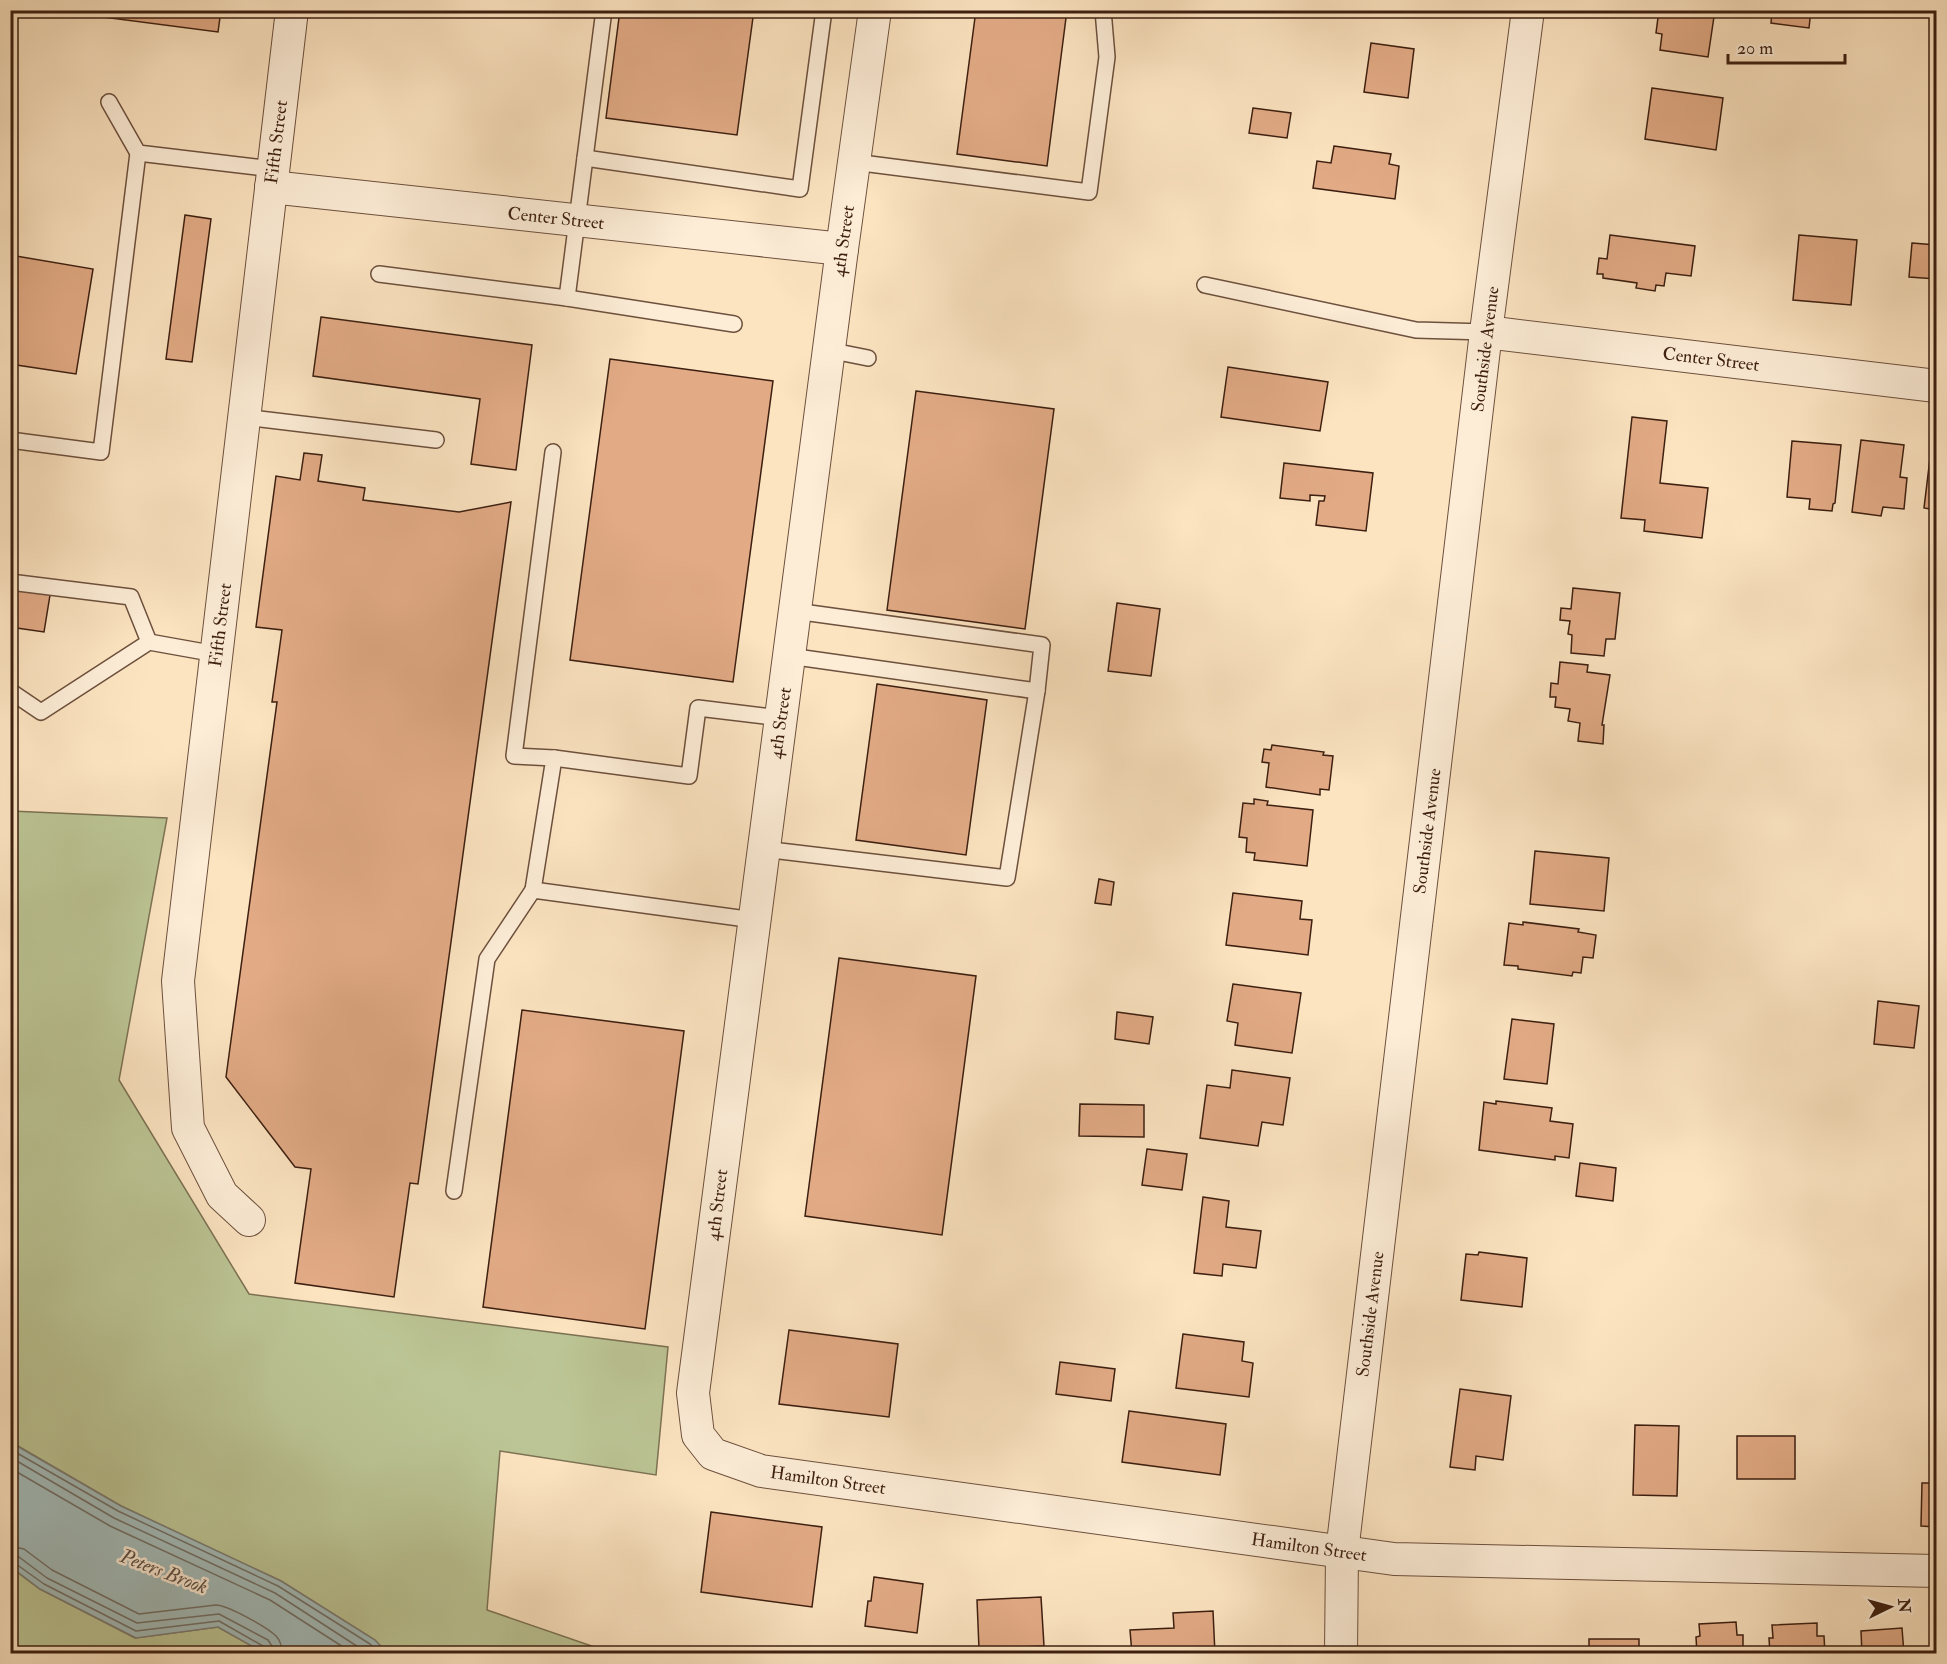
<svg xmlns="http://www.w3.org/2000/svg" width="1947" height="1664" font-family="'IM FELL Double Pica',serif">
  <rect width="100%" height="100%" fill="#fce4c1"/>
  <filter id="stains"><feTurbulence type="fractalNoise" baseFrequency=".00333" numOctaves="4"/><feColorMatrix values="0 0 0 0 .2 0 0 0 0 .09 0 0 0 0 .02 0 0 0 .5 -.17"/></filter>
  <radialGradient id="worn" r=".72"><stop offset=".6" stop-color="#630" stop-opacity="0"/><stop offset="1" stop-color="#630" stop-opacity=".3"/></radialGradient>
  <g fill="#bcc595" stroke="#7c7253" stroke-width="1.5">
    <polygon points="11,811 167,818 119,1080 249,1294 668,1347 656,1475 500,1451 487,1610 612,1653 387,1653 375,1640 281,1581 121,1506 11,1442"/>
    <polygon points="10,1567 40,1589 135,1638 218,1627 264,1653 11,1653"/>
  </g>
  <polygon fill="#a2bcbb" stroke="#7a7d77" stroke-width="1.5" points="10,1442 121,1506 281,1581 375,1640 387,1653 264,1653 218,1627 136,1638 40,1589 11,1567"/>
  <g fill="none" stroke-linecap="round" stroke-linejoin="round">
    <g stroke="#706e66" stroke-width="1.5">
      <polyline points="10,1449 118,1511 278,1586 370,1644 379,1654"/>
      <polyline points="10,1457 114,1518 275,1593 369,1654"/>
      <polyline points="10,1468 110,1526 270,1600 354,1654"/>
      <path d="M 10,1546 L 24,1549 L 52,1570 L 139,1614 L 216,1605 C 227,1605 267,1627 276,1636 C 281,1641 282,1647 282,1654"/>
      <polyline points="10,1555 19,1557 47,1578 137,1623 219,1614 268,1640 272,1646 273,1654"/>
      <polyline points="10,1563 16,1564 44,1584 136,1631 219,1621 263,1646 266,1654"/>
    </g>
  </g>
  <g fill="#e2ab86" stroke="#3d1f11" stroke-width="1.5">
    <polygon points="49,10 221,10 218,32"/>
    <polygon points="620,10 754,10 737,135 606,118"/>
    <polygon points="976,10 1067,10 1047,166 957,154"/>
    <polygon points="1659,10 1715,10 1708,57 1660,50 1662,34 1656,33"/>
    <polygon points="1772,10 1811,10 1809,28 1771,23"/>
    <polygon points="1371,43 1414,49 1408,98 1364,92"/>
    <polygon points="1652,88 1723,98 1716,150 1645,139"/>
    <polygon points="1253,108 1291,113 1287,138 1249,133"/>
    <polygon points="1334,146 1391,154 1389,164 1399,166 1395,199 1313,188 1317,161 1331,163"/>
    <polygon points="185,215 211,219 192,362 166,359"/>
    <polygon points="1610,235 1695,246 1691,276 1666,273 1664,286 1656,285 1655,291 1636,288 1637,283 1603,278 1603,274 1597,274 1599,258 1607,259"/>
    <polygon points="1799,235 1857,240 1851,305 1793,300"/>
    <polygon points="1912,243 1936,245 1936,279 1909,277"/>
    <polygon points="10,255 93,269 76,374 10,364"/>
    <polygon points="321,317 532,345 516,470 471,464 480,399 313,376"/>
    <polygon points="610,359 773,381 733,682 570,660"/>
    <polygon points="1228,367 1328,382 1320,431 1221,417"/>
    <polygon points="916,391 1054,409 1025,629 887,610"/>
    <polygon points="1632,417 1667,421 1660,483 1708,488 1702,538 1644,531 1645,520 1621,518"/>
    <polygon points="1861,440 1904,445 1900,477 1907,478 1904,509 1883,507 1881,516 1852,512"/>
    <polygon points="1792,441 1841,445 1835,503 1833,504 1832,511 1809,509 1810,499 1787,497"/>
    <polygon points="1931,450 1936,451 1936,510 1924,508"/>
    <polygon points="304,453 322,455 318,481 365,488 363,500 459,512 511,502 418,1184 410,1183 394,1297 295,1283 311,1169 295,1167 226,1077 277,702 272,702 282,630 256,627 276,476 300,480"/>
    <polygon points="1284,463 1373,473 1366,531 1316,525 1319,501 1324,501 1325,496 1310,495 1310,501 1280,498"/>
    <polygon points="10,583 51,589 44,632 10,627"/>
    <polygon points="1573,588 1620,593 1615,639 1606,639 1604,656 1571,653 1572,635 1568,634 1570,621 1560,620 1561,608 1571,609"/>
    <polygon points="1117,603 1160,609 1151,676 1108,671"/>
    <polygon points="1560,662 1588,665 1587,672 1610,675 1602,725 1604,725 1603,744 1578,741 1580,723 1568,721 1570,709 1555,707 1556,697 1550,697 1551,683 1558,684"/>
    <polygon points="877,684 987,700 966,855 856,840"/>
    <polygon points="1272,745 1324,752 1323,755 1333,756 1329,790 1320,789 1320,795 1266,787 1269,763 1262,762 1264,749 1271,750"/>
    <polygon points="1254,799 1268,801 1267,805 1313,810 1307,866 1254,860 1255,853 1246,852 1247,838 1239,837 1243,803 1254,804"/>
    <polygon points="1535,851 1609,858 1604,911 1530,904"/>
    <polygon points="1099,879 1114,882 1111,905 1095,903"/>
    <polygon points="1233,893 1302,901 1300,919 1312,920 1308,955 1226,945"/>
    <polygon points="1523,922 1579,929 1578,932 1596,935 1593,958 1583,957 1581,973 1573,972 1572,976 1518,969 1518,966 1504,965 1509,923 1523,925"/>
    <polygon points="839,958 976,976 942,1235 805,1216"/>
    <polygon points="1233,984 1301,993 1292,1053 1235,1045 1238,1023 1227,1021"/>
    <polygon points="1878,1001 1919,1006 1914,1048 1874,1044"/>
    <polygon points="522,1010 684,1031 645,1329 483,1307"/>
    <polygon points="1117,1012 1153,1017 1149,1044 1115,1039"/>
    <polygon points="1512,1019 1554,1024 1547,1084 1504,1079"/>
    <polygon points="1232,1070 1290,1078 1283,1125 1262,1122 1258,1146 1200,1138 1207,1085 1230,1088"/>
    <polygon points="1496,1101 1552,1108 1550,1121 1573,1124 1569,1158 1555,1156 1555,1160 1479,1150 1484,1102 1496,1104"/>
    <polygon points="1080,1104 1144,1105 1144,1137 1079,1136"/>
    <polygon points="1147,1149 1187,1154 1182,1190 1142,1185"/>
    <polygon points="1580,1163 1616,1168 1613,1201 1576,1196"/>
    <polygon points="1203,1197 1229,1201 1226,1227 1261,1231 1256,1268 1223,1264 1222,1276 1194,1273"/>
    <polygon points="1479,1252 1527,1258 1522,1307 1461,1300 1466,1254 1478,1255"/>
    <polygon points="789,1330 898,1344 889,1417 779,1404"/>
    <polygon points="1183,1334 1244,1342 1242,1361 1253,1363 1249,1397 1176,1388"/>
    <polygon points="1060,1362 1115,1369 1111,1401 1056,1394"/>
    <polygon points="1460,1389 1511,1396 1503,1460 1476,1456 1475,1470 1450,1467"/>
    <polygon points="1129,1411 1226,1424 1220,1475 1122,1462"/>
    <polygon points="1635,1425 1679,1426 1677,1496 1633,1495"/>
    <polygon points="1936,1427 1936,1462 1931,1462"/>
    <rect x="1737" y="1436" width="58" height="43"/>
    <polygon points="1922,1483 1936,1483 1936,1527 1921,1526"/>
    <polygon points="711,1512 822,1527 812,1607 701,1592"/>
    <polygon points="874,1577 923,1584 917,1633 865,1626 868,1601 871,1601"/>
    <polygon points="1041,1597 1044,1646 979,1649 977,1600"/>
    <polygon points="1213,1611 1215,1654 1132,1654 1130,1630 1174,1628 1173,1613"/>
    <polygon points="1736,1622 1737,1635 1743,1635 1743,1654 1697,1654 1696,1637 1700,1636 1699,1624"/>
    <polygon points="1817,1623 1817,1636 1824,1636 1825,1654 1770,1654 1769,1638 1773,1638 1772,1625"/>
    <polygon points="1902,1628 1904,1654 1862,1654 1861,1631"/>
    <rect x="1589" y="1639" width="50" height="15"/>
    <polygon points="1523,1649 1523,1654 1452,1654 1452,1650"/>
  </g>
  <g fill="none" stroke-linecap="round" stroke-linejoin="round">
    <g stroke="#6d503d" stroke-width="18">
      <g id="lane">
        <polyline points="109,102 138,153 273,169"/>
        <polyline points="585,158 800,189 824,10"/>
        <polyline points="854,162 1089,192 1107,57 1103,10"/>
        <polyline points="379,274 567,298 604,10"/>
        <polyline points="1205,285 1416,330 1486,332"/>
        <polyline points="567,298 734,324"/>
        <polyline points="828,350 868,358"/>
        <polyline points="244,417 436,440"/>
        <polyline points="10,440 101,452 138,153"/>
        <polyline points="10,582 131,597 149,642"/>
        <polyline points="795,611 1042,645 1037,691"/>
        <polyline points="10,691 41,712 149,642 216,654"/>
        <polyline points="554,758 689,776 698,708 781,718"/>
        <polyline points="763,849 1007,878 1037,691 789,656"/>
        <polyline points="533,890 554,758 514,756 553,452"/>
        <polyline points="454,1191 487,959 533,890 754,920"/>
      </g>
    </g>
    <g stroke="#6d503d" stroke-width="34">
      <g id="street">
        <polyline points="875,10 842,249 693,1393 698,1435 713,1454 761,1471 1394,1559 1936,1571"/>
        <polyline points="271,187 842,249"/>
        <polyline points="1486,332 1936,386"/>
        <polyline points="249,1220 222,1195 188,1128 178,981 292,10"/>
        <polyline points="1341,1654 1342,1552 1486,332 1528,10"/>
      </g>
    </g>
    <use href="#lane" stroke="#fdedd7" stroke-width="15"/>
    <use href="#street" stroke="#fdedd7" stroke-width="32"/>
  </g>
  <g text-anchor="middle" stroke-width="5" stroke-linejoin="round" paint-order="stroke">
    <g font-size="18" fill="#3d1f11" stroke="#fdedd7">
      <text transform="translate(276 142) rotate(-83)" y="6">Fifth Street</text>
      <text transform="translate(556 218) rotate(6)" y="6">Center Street</text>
      <text transform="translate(843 241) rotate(-82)" y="6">4th Street</text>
      <text transform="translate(1485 349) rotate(-83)" y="6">Southside Avenue</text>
      <text transform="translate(1711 359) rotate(7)" y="6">Center Street</text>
      <text transform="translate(220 625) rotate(-83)" y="6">Fifth Street</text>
      <text transform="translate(780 723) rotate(-82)" y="6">4th Street</text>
      <text transform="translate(1427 831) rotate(-83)" y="6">Southside Avenue</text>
      <text transform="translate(717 1205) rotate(-83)" y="6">4th Street</text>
      <text transform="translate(1370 1314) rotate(-83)" y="6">Southside Avenue</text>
      <text transform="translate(828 1480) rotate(8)" y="6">Hamilton Street</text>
      <text transform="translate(1309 1547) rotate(8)" y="6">Hamilton Street</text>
    </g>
    <g font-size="20" font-style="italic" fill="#5b4e44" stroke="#fdedd7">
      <text transform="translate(164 1571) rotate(21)" y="7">Peters Brook</text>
    </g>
  </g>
  <rect width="1947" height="1664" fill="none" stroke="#fce4c1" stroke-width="36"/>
  <rect x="12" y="12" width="1923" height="1640" fill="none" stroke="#3d1f11" stroke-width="3"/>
  <rect x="18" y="18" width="1911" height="1628" fill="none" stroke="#3d1f11" stroke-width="1.5"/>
  <g transform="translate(1890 1607) rotate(85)" stroke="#fdedd7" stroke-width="4.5" paint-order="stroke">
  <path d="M0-4.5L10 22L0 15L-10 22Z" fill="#3d1f11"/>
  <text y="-9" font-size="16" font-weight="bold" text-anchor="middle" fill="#3d1f11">N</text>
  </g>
  <path d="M1728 54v9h117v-9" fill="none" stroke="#3d1f11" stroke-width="3"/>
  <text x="1737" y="54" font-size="18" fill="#3d1f11" stroke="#fdedd7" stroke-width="4.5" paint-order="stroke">20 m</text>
  <rect width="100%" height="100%" filter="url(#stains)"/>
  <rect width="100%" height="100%" fill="url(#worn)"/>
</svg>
